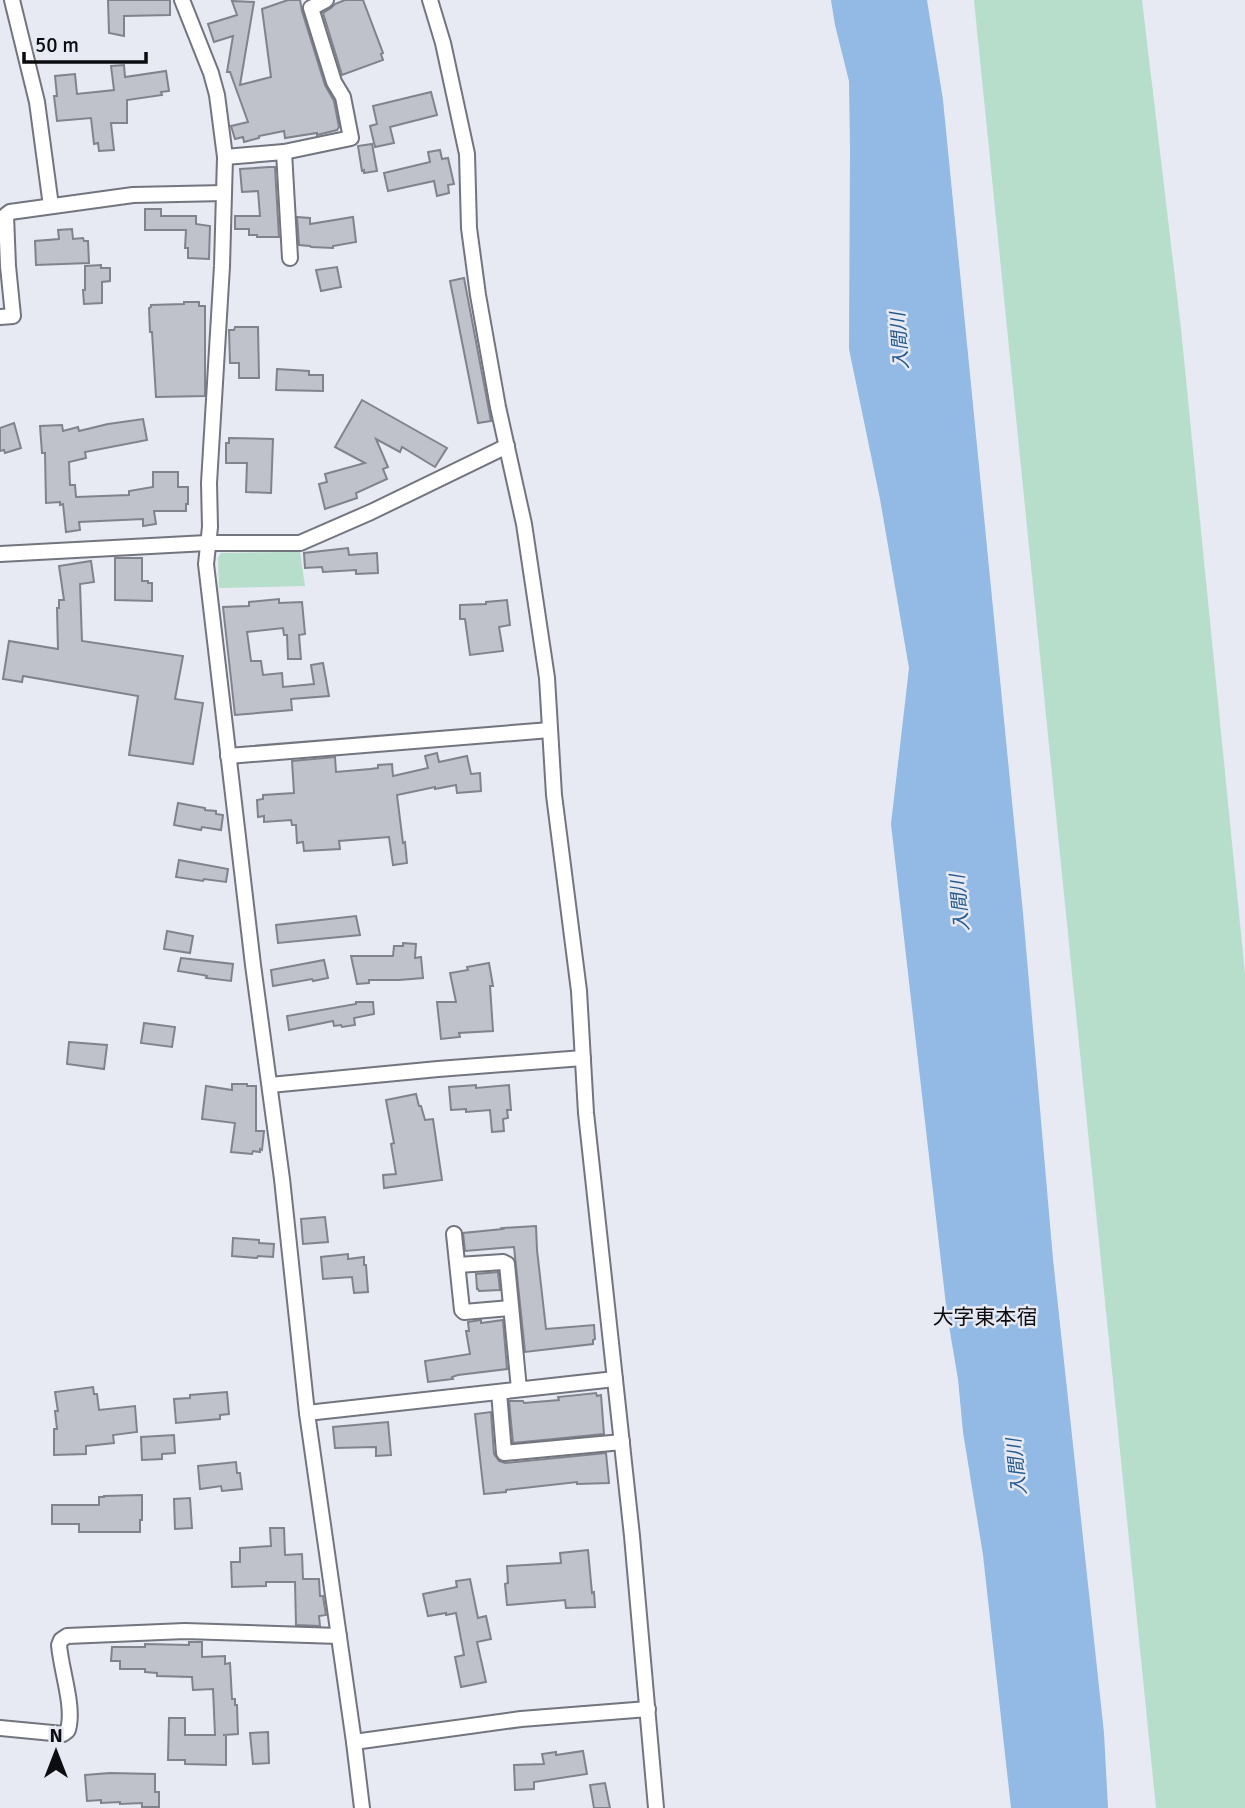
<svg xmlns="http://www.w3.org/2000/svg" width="1245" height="1808" font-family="Signika,'Noto Sans JP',sans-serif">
  <rect width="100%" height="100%" fill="#e7e9f3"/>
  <g fill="#b6decb">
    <polygon points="974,0 1142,0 1181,329 1245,974 1245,1808 1156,1808"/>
    <polygon points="300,552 305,586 219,588 218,558 221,553"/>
  </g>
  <polygon fill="#93bae5" points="831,0 927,0 943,100 1023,913 1053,1259 1104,1733 1108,1808 1011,1808 983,1555 963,1432 958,1379 947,1314 891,824 909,668 880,499 849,349 850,149 849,81 835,25"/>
  <g fill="#bfc2cb" stroke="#81838c" stroke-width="2">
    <polygon points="108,0 170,0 170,15 124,16 124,36 109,33"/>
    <polygon points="288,0 300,0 302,11 325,85 334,101 339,127 337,130 317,135 317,133 285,138 284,131 259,136 259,138 244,142 243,137 235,139 231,126 248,122 230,72 227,72 233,36 214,42 208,24 237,15 232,1 254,2 240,85 271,77 262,9"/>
    <polygon points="345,0 363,0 383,53 381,54 383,60 342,75 323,13 331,8 335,4"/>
    <polygon points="124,65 125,77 166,71 169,91 161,92 162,95 127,100 127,123 111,123 114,150 99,151 98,143 94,144 91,118 57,121 54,96 57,96 55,76 75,74 77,94 114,90 111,66"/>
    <polygon points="431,92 437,115 390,127 394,143 375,147 370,126 377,124 373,106"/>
    <polygon points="372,144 377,171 364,173 364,170 362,171 358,146"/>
    <polygon points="440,150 442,159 448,158 454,184 448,185 449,193 437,196 434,181 388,191 384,173 430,162 428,152"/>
    <polygon points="269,167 275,167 279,237 257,237 257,235 249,235 249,229 235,229 235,216 260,216 258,191 242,192 240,169"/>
    <polygon points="145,209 161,209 161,216 196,216 196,224 210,226 209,259 188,258 188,248 185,248 186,230 145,230"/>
    <polygon points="297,217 310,218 310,224 353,217 356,242 333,246 333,248 311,247 310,246 299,245"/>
    <polygon points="72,229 73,239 83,238 84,241 88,241 89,263 36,265 35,241 59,239 58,230"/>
    <polygon points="101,265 101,268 110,268 110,281 102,282 102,303 84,304 83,290 85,290 85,266"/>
    <polygon points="337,267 341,287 321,291 316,270"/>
    <polygon points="464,278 491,421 478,423 450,281"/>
    <polygon points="184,302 199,302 199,306 205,306 205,396 156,397 152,332 150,332 149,308 151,307 151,305 184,304"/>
    <polygon points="235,327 258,327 259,378 239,378 239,363 230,363 229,330 234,330"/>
    <polygon points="277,369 309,371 309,375 323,375 323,391 276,390"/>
    <polygon points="362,400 447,448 435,467 402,447 400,452 376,439 388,467 383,469 387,479 356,493 357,498 325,509 319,484 327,482 325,474 365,463 335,447"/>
    <polygon points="143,419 147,440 85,452 86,458 69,462 70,485 75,485 76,497 129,495 129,491 153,487 153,472 178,472 178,487 188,487 188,504 186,504 186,511 154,511 156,524 143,526 143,519 79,522 80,530 66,532 63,504 60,505 60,502 46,503 45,453 42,453 40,426 62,425 63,431 78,427 79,431 108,424"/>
    <polygon points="14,423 21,448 5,453 4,450 0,451 0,428"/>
    <polygon points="229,438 273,439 271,493 246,492 247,463 226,463 226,443 229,443"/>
    <polygon points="348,548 349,555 377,553 378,573 356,574 356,570 323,572 322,567 305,568 304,553"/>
    <polygon points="115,558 142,558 142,581 148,581 148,583 152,583 152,601 115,600"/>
    <polygon points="91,561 94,582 80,584 82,641 183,656 175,699 203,703 193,764 129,755 138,696 23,676 22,682 3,679 9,641 58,649 57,608 59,608 59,600 64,600 59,566"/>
    <polygon points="279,599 279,603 302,602 305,634 299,635 301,659 288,659 287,635 284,635 283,628 247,632 251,661 261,661 263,675 282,673 283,687 314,684 311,665 323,663 329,696 291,699 292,710 235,715 223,607 249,606 249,602"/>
    <polygon points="507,600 510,625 499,627 503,651 470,655 465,619 460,619 460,605 486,604 486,602"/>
    <polygon points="437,753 439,762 467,756 471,774 480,773 481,791 457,793 456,785 435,789 435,787 397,795 403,843 405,842 407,863 393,865 389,837 339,841 340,849 304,851 303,842 297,843 296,825 292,825 291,820 264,822 264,816 258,817 257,800 263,799 263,795 294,793 292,761 335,757 336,772 370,769 378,768 378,765 392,764 393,776 428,768 425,756"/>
    <polygon points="178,803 205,808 205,810 216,811 216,814 223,815 221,830 202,827 201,830 174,825"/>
    <polygon points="179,860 228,869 226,882 204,879 203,881 176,877"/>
    <polygon points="356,916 360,935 278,943 276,925"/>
    <polygon points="167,931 193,936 190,953 164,949"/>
    <polygon points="403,943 416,944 415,958 421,957 423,978 399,980 369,980 369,983 357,984 351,956 393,956 394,946 403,946"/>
    <polygon points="181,958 233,964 231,981 206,978 207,976 203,975 178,971"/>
    <polygon points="324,960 328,978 313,981 312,979 273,986 271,970"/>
    <polygon points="489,963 493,986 490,986 493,1031 459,1033 460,1037 441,1039 437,1002 456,1002 450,973 468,970 467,967"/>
    <polygon points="356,1002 373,1002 374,1014 354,1018 355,1025 342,1027 341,1025 334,1026 333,1021 289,1030 287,1016 356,1004"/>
    <polygon points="144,1023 175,1027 172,1047 141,1043"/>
    <polygon points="69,1042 107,1045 104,1069 67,1064"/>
    <polygon points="232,1084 247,1084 247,1086 256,1086 256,1131 264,1131 262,1150 260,1149 260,1152 253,1151 252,1154 231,1152 235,1123 202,1119 206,1086 232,1090"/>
    <polygon points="476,1085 476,1088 509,1085 511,1110 507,1110 508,1118 503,1119 504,1131 492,1132 490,1110 466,1112 466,1109 451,1110 449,1087"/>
    <polygon points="416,1094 419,1106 421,1106 425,1120 433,1119 442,1180 384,1188 383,1175 396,1174 391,1144 394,1143 386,1100"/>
    <polygon points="325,1217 328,1242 303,1244 301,1219"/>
    <polygon points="536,1226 537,1250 546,1329 594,1325 595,1339 593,1340 593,1344 525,1352 514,1247 465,1251 463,1233 503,1229 502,1228"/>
    <polygon points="233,1238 259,1240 259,1243 274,1244 273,1257 258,1256 257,1258 232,1256"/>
    <polygon points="348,1254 348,1259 364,1257 364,1265 366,1265 368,1292 354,1293 352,1277 323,1279 321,1257"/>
    <polygon points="498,1272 500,1290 479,1291 478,1289 477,1289 476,1274"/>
    <polygon points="481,1320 481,1323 503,1320 507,1369 458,1375 452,1377 453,1379 428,1382 425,1361 470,1354 466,1331 469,1331 468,1322"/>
    <polygon points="93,1387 94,1394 97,1394 99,1410 135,1406 137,1432 113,1435 114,1443 86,1446 86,1454 54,1455 54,1429 57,1429 55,1411 58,1411 55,1392"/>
    <polygon points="227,1392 229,1414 220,1415 220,1419 176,1423 174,1399 190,1398 190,1395"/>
    <polygon points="596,1393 597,1396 601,1395 604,1434 513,1443 509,1401 523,1401 524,1403 559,1400 558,1397"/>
    <polygon points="491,1412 494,1454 499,1461 505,1463 606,1453 609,1483 577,1484 577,1482 506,1490 506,1492 484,1494 475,1414"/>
    <polygon points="388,1422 391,1455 376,1456 376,1447 335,1448 333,1427"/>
    <polygon points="174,1435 175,1453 162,1454 162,1459 142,1460 141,1437"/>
    <polygon points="236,1462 237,1473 240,1473 242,1489 222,1491 221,1486 200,1489 198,1466"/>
    <polygon points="142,1495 142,1520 140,1520 140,1532 79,1532 79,1524 52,1524 52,1505 99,1505 99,1497 104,1497 104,1496"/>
    <polygon points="190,1498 192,1528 175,1529 174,1499"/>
    <polygon points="270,1528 284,1528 285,1555 302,1554 303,1579 319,1579 320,1596 323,1596 326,1615 319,1616 320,1626 296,1625 295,1582 266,1582 266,1586 232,1587 231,1562 240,1562 240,1548 271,1546"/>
    <polygon points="588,1550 592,1593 594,1592 595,1607 566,1608 565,1600 507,1605 505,1584 508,1583 507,1566 561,1563 560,1553"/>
    <polygon points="470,1579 478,1618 486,1616 491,1639 477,1642 486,1682 461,1687 455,1657 464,1655 456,1613 446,1615 446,1613 428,1616 423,1594 457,1587 456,1581"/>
    <polygon points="189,1642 202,1642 202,1657 225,1656 225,1664 230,1663 232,1699 235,1699 235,1705 237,1705 238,1734 223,1735 226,1735 226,1765 185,1764 185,1760 168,1760 169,1718 185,1718 185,1735 215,1735 213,1689 193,1690 192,1677 157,1676 157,1673 145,1672 145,1669 120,1669 120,1661 111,1661 112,1647 145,1647 145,1644 189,1645"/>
    <polygon points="268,1732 269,1763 253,1764 250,1733"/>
    <polygon points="583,1751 587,1774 534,1782 534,1789 515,1790 514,1765 544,1764 542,1754 556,1752 556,1755"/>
    <polygon points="110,1773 155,1774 155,1792 159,1792 159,1807 142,1807 142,1803 120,1804 120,1802 101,1803 101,1800 87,1801 85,1775"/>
    <polygon points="605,1783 610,1808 594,1808 590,1785"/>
  </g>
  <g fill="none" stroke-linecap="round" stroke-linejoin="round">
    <g stroke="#72757d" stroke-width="18">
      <g id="street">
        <polyline points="12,0 37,102 51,206"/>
        <polyline points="182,0 211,73 217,95 225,157 222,266 209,483 210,527 206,564 253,965 282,1179 307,1413 354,1742 362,1808"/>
        <polyline points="430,0 443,43 467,154 469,228 478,295 498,407 524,524 547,678 554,795 579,991 586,1113 632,1536 656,1808"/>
        <polyline points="284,152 290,258"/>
        <polyline points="225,157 284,152 351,138 343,97 334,82 311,8 326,0"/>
        <polyline points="0,317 13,316 8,266 6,215 10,212 133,195 224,193"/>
        <polyline points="0,554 207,543 300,543 371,512 507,446"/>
        <polyline points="228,756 550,730"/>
        <polyline points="270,1085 438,1069 583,1058"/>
        <polyline points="454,1234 462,1310 464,1312 511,1308"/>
        <polyline points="458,1265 503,1262 507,1264 519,1389"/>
        <polyline points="499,1392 504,1453 622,1442"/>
        <polyline points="307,1413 615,1379"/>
        <path d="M 0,1728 L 63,1734 C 68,1731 68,1731 69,1725 C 73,1703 61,1669 59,1645 L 61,1640 L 67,1636 L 185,1631 L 339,1636"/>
        <polyline points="354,1742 521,1719 648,1709"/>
      </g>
    </g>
    <use href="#street" stroke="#fff" stroke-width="14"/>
  </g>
  <g text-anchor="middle" stroke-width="5" stroke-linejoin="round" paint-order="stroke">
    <g font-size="19" font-style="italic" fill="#22588e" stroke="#e7e9f3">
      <text transform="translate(899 341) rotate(-94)" y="7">入間川</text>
      <text transform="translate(959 903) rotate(-95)" y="7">入間川</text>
      <text transform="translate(1016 1467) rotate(-96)" y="7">入間川</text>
    </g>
    <g font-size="21" fill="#0c0d10" stroke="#e7e9f3">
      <text x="985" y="1324">大字東本宿</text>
    </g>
  </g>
  <g transform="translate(56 1752)" stroke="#e7e9f3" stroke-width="5" paint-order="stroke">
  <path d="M0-5L12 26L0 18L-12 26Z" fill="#0c0d10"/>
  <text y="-10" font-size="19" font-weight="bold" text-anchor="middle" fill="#0c0d10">N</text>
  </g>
  <path d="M24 52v10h122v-10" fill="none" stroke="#0c0d10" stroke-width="3.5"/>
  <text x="35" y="52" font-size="21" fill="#0c0d10" stroke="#e7e9f3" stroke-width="5" paint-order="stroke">50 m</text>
</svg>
